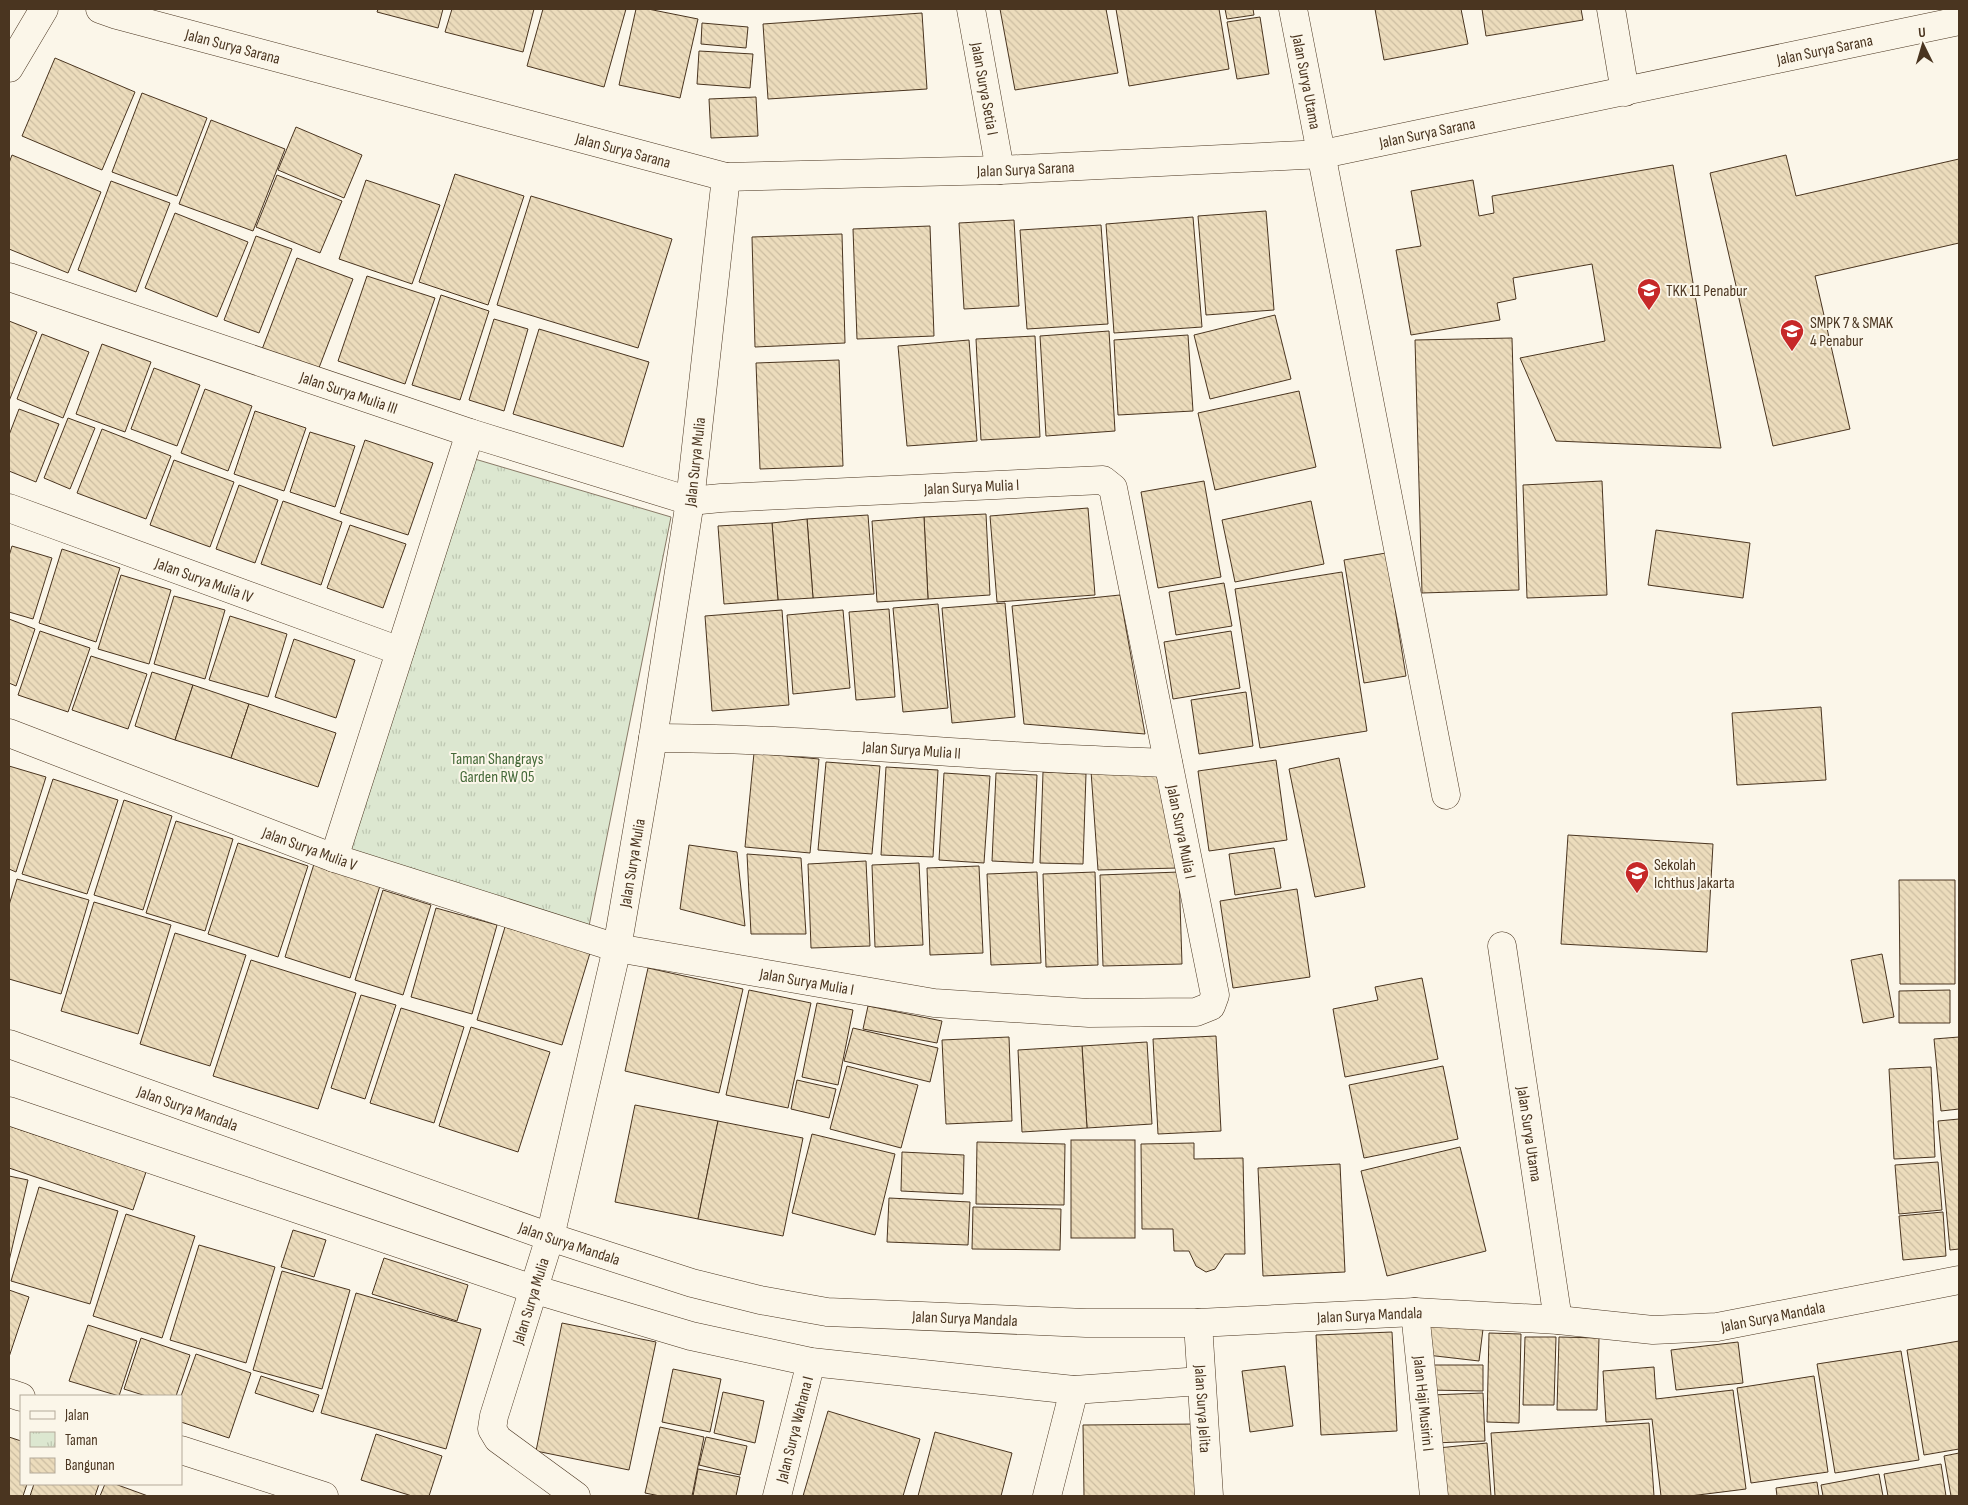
<svg xmlns="http://www.w3.org/2000/svg" width="1968" height="1505" font-family="'Sofia Sans Condensed',sans-serif">
  <defs>
    <pattern id="park-tufts" width="24" height="20" patternUnits="userSpaceOnUse" patternTransform="scale(1.25)"><rect width="24" height="20" fill="#dce7d0"/><path d="M3 7l-1-3M5 7V3M7 7l1-3M15 17l-1-3M17 17v-4M19 17l1-3" fill="none" stroke="#bec7b2"/></pattern>
    <pattern id="building-back-hatch" width="6" height="6" patternUnits="userSpaceOnUse" patternTransform="scale(1.25)"><rect width="6" height="6" fill="#ecdcbc"/><path d="M-1 5l2 2M0 0l6 6M5-1l2 2" fill="none" stroke="#ccbda1"/></pattern>
  </defs>
  <rect width="100%" height="100%" fill="#fbf6e9"/>
  <polygon fill="url(#park-tufts)" stroke="#887966" points="468,457 671,517 589,926 343,850"/>
  <g fill="url(#building-back-hatch)" stroke="#4a3520">
    <polygon points="378,9 443,9 438,28 377,12"/>
    <polygon points="452,9 534,9 523,52 445,32"/>
    <polygon points="543,9 626,9 604,87 527,66"/>
    <polygon points="636,9 648,9 698,19 680,98 619,85"/>
    <polygon points="1000,9 1106,9 1118,73 1015,90"/>
    <polygon points="1116,9 1219,9 1229,69 1129,86"/>
    <polygon points="1225,9 1253,9 1254,15 1227,19"/>
    <polygon points="1375,9 1461,9 1468,44 1384,60"/>
    <polygon points="1482,9 1581,9 1583,20 1486,36"/>
    <polygon points="922,13 927,89 768,99 763,24"/>
    <polygon points="1260,17 1269,74 1237,79 1227,22"/>
    <polygon points="702,23 748,27 746,48 701,44"/>
    <polygon points="699,51 753,54 750,88 697,84"/>
    <polygon points="55,58 135,92 102,170 22,136"/>
    <polygon points="142,93 207,118 177,196 112,172"/>
    <polygon points="756,97 758,136 711,138 709,99"/>
    <polygon points="211,120 285,149 253,231 179,204"/>
    <polygon points="296,127 362,155 344,198 278,170"/>
    <polygon points="12,155 101,192 68,273 9,249 9,163"/>
    <polygon points="1786,155 1796,196 1959,159 1959,243 1815,276 1850,429 1773,446 1710,173"/>
    <polygon points="1673,165 1721,448 1556,441 1520,358 1605,341 1592,264 1513,278 1516,299 1497,303 1500,320 1411,335 1396,250 1421,246 1411,191 1473,180 1479,216 1494,213 1492,196"/>
    <polygon points="455,174 524,196 488,305 419,282"/>
    <polygon points="277,175 342,201 320,253 256,227"/>
    <polygon points="366,180 440,205 412,284 339,259"/>
    <polygon points="111,181 170,203 136,292 78,270"/>
    <polygon points="531,196 672,239 638,348 497,305"/>
    <polygon points="1266,211 1274,310 1206,315 1198,216"/>
    <polygon points="175,213 248,242 217,317 145,288"/>
    <polygon points="1193,217 1202,327 1114,333 1106,224"/>
    <polygon points="1014,220 1019,306 964,309 959,223"/>
    <polygon points="1101,225 1108,324 1027,329 1020,230"/>
    <polygon points="930,226 934,336 857,339 853,229"/>
    <polygon points="842,234 845,343 755,347 752,237"/>
    <polygon points="256,236 292,249 259,333 224,320"/>
    <polygon points="297,258 353,279 317,373 261,352"/>
    <polygon points="367,276 435,298 405,384 338,361"/>
    <polygon points="441,295 489,311 460,400 412,385"/>
    <polygon points="1275,315 1291,379 1210,399 1194,335"/>
    <polygon points="494,319 528,329 504,411 469,400"/>
    <polygon points="9,321 37,332 9,401"/>
    <polygon points="539,329 649,362 623,447 513,414"/>
    <polygon points="1109,331 1115,431 1046,436 1040,336"/>
    <polygon points="42,334 89,352 63,418 17,399"/>
    <polygon points="1188,335 1193,411 1118,415 1114,340"/>
    <polygon points="1035,336 1040,437 981,440 976,339"/>
    <polygon points="1512,338 1519,590 1422,593 1415,340"/>
    <polygon points="969,340 977,441 907,446 898,346"/>
    <polygon points="102,344 151,362 125,432 76,414"/>
    <polygon points="839,360 843,466 760,469 756,363"/>
    <polygon points="154,368 200,385 177,446 131,429"/>
    <polygon points="205,389 252,406 228,471 181,453"/>
    <polygon points="1299,391 1316,467 1215,490 1198,413"/>
    <polygon points="19,409 59,424 36,482 9,471 9,435"/>
    <polygon points="255,411 306,428 284,491 234,474"/>
    <polygon points="68,418 95,428 70,489 44,478"/>
    <polygon points="102,429 171,456 146,519 77,493"/>
    <polygon points="310,432 355,446 335,507 290,492"/>
    <polygon points="365,440 433,463 408,535 340,513"/>
    <polygon points="174,460 234,482 210,547 150,525"/>
    <polygon points="1204,481 1221,577 1158,588 1141,492"/>
    <polygon points="1602,481 1607,595 1527,598 1523,485"/>
    <polygon points="239,485 278,500 255,563 216,549"/>
    <polygon points="283,501 342,522 321,585 261,564"/>
    <polygon points="1311,501 1324,564 1235,582 1222,520"/>
    <polygon points="1088,508 1095,595 997,602 990,516"/>
    <polygon points="986,514 990,595 928,599 924,517"/>
    <polygon points="868,515 874,594 813,598 807,519"/>
    <polygon points="924,517 928,599 877,602 872,521"/>
    <polygon points="807,519 813,598 778,600 772,523"/>
    <polygon points="772,523 778,600 724,604 718,526"/>
    <polygon points="350,525 406,544 383,608 327,588"/>
    <polygon points="1656,530 1750,543 1743,598 1648,585"/>
    <polygon points="12,546 52,558 33,619 9,612 9,556"/>
    <polygon points="62,549 120,568 96,642 39,623"/>
    <polygon points="1386,553 1406,676 1364,683 1344,560"/>
    <polygon points="1342,572 1367,731 1260,748 1235,589"/>
    <polygon points="121,575 171,590 149,664 98,649"/>
    <polygon points="1224,583 1232,626 1176,635 1169,592"/>
    <polygon points="1120,595 1145,734 1024,724 1012,606"/>
    <polygon points="174,596 225,610 205,679 154,664"/>
    <polygon points="1005,603 1015,717 952,723 942,608"/>
    <polygon points="938,604 948,708 903,712 893,608"/>
    <polygon points="889,609 895,697 856,700 849,612"/>
    <polygon points="782,610 789,705 712,711 705,616"/>
    <polygon points="843,610 850,688 793,694 787,615"/>
    <polygon points="230,616 287,634 268,697 209,680"/>
    <polygon points="9,619 35,629 16,686 9,683"/>
    <polygon points="40,631 90,648 68,712 18,695"/>
    <polygon points="1231,631 1240,688 1173,699 1164,642"/>
    <polygon points="294,639 355,660 336,718 275,697"/>
    <polygon points="91,656 147,674 128,729 72,710"/>
    <polygon points="152,672 193,685 175,740 135,726"/>
    <polygon points="193,685 249,704 231,758 175,740"/>
    <polygon points="1246,692 1253,746 1199,754 1191,700"/>
    <polygon points="249,704 336,733 318,787 231,758"/>
    <polygon points="1821,707 1826,780 1737,785 1732,713"/>
    <polygon points="754,753 819,759 810,853 745,847"/>
    <polygon points="1339,758 1365,887 1315,897 1289,769"/>
    <polygon points="1276,760 1287,840 1209,851 1198,771"/>
    <polygon points="826,762 880,766 872,854 818,850"/>
    <polygon points="9,766 46,777 16,872 9,869"/>
    <polygon points="1158,766 1178,868 1098,870 1091,771"/>
    <polygon points="886,767 938,770 933,857 881,855"/>
    <polygon points="1043,772 1086,774 1083,864 1040,863"/>
    <polygon points="944,773 990,776 984,863 939,860"/>
    <polygon points="996,773 1037,775 1033,863 992,861"/>
    <polygon points="53,779 118,800 87,894 22,874"/>
    <polygon points="124,800 172,816 143,910 94,895"/>
    <polygon points="176,821 233,839 205,931 146,913"/>
    <polygon points="1568,835 1713,844 1707,952 1561,944"/>
    <polygon points="238,843 308,866 278,957 208,934"/>
    <polygon points="689,845 737,852 745,926 680,909"/>
    <polygon points="1274,848 1281,888 1235,895 1229,854"/>
    <polygon points="747,854 801,858 806,934 751,934"/>
    <polygon points="866,861 870,946 811,948 808,864"/>
    <polygon points="919,863 923,945 875,947 872,865"/>
    <polygon points="314,864 380,886 350,978 285,957"/>
    <polygon points="979,866 983,953 930,955 927,868"/>
    <polygon points="1037,872 1041,963 991,965 987,874"/>
    <polygon points="1095,872 1098,965 1046,967 1043,874"/>
    <polygon points="1179,872 1182,964 1103,966 1100,875"/>
    <polygon points="17,879 89,900 61,994 9,979 9,905"/>
    <polygon points="1899,880 1955,880 1955,984 1900,984"/>
    <polygon points="1297,889 1310,977 1233,988 1220,901"/>
    <polygon points="383,890 431,905 403,995 355,980"/>
    <polygon points="94,902 171,925 138,1034 61,1011"/>
    <polygon points="436,908 497,925 472,1014 411,997"/>
    <polygon points="505,927 590,953 562,1045 477,1020"/>
    <polygon points="175,933 246,955 210,1066 140,1044"/>
    <polygon points="1882,954 1894,1017 1863,1023 1851,960"/>
    <polygon points="251,960 356,993 318,1109 213,1076"/>
    <polygon points="648,968 743,989 719,1093 625,1071"/>
    <polygon points="1422,978 1438,1059 1345,1077 1333,1009 1378,1000 1375,987"/>
    <polygon points="749,990 811,1003 788,1108 726,1095"/>
    <polygon points="1950,990 1950,1023 1899,1023 1899,991"/>
    <polygon points="361,995 396,1005 365,1099 331,1088"/>
    <polygon points="817,1003 853,1010 838,1085 802,1077"/>
    <polygon points="868,1006 942,1021 937,1043 863,1029"/>
    <polygon points="401,1008 464,1027 434,1123 370,1103"/>
    <polygon points="471,1027 550,1052 518,1152 439,1126"/>
    <polygon points="853,1028 938,1048 930,1082 844,1061"/>
    <polygon points="1216,1036 1221,1131 1158,1134 1153,1039"/>
    <polygon points="1009,1037 1012,1121 946,1124 942,1040"/>
    <polygon points="1959,1037 1959,1109 1941,1111 1934,1039"/>
    <polygon points="1147,1042 1152,1124 1087,1128 1082,1046"/>
    <polygon points="1082,1046 1087,1128 1022,1132 1018,1050"/>
    <polygon points="847,1066 918,1085 901,1148 830,1129"/>
    <polygon points="1443,1066 1458,1139 1364,1158 1349,1085"/>
    <polygon points="1931,1067 1935,1157 1894,1159 1889,1069"/>
    <polygon points="797,1080 836,1089 829,1118 791,1109"/>
    <polygon points="635,1105 718,1121 698,1219 615,1202"/>
    <polygon points="1959,1119 1959,1249 1950,1250 1938,1121"/>
    <polygon points="718,1121 803,1138 783,1236 698,1219"/>
    <polygon points="9,1126 146,1172 133,1210 9,1168"/>
    <polygon points="812,1134 895,1154 875,1235 792,1213"/>
    <rect x="1071" y="1140" width="64" height="98"/>
    <polygon points="977,1142 1065,1144 1064,1205 976,1204"/>
    <polygon points="1194,1143 1194,1159 1243,1158 1245,1254 1225,1254 1215,1269 1206,1272 1196,1266 1189,1251 1174,1251 1173,1229 1142,1229 1141,1144"/>
    <polygon points="1460,1147 1486,1251 1387,1276 1361,1171"/>
    <polygon points="902,1152 964,1155 963,1194 901,1191"/>
    <polygon points="1938,1162 1942,1210 1899,1214 1895,1165"/>
    <polygon points="1340,1164 1345,1272 1263,1276 1258,1168"/>
    <polygon points="9,1176 28,1180 9,1261"/>
    <polygon points="39,1187 118,1211 90,1304 11,1281"/>
    <polygon points="889,1198 970,1202 968,1245 887,1242"/>
    <polygon points="973,1207 1061,1209 1060,1250 972,1249"/>
    <polygon points="1943,1212 1946,1256 1903,1260 1899,1216"/>
    <polygon points="126,1214 195,1236 162,1338 93,1316"/>
    <polygon points="293,1230 326,1240 314,1277 281,1267"/>
    <polygon points="199,1245 275,1267 246,1363 170,1340"/>
    <polygon points="384,1258 468,1285 457,1321 372,1294"/>
    <polygon points="282,1271 350,1290 322,1389 253,1370"/>
    <polygon points="9,1290 29,1297 9,1357"/>
    <polygon points="356,1293 481,1329 446,1449 321,1413"/>
    <polygon points="562,1323 656,1342 629,1470 536,1451"/>
    <polygon points="1431,1323 1483,1329 1479,1361 1427,1355"/>
    <polygon points="88,1325 137,1341 119,1396 69,1381"/>
    <polygon points="1392,1332 1397,1431 1321,1435 1316,1335"/>
    <polygon points="1489,1333 1521,1334 1519,1423 1487,1422"/>
    <polygon points="1525,1337 1556,1337 1554,1405 1523,1405"/>
    <polygon points="1559,1337 1599,1338 1597,1410 1557,1410"/>
    <polygon points="141,1338 190,1355 176,1396 146,1396 124,1389"/>
    <polygon points="1959,1341 1959,1449 1924,1455 1907,1350"/>
    <polygon points="1738,1342 1743,1383 1676,1390 1671,1350"/>
    <polygon points="1901,1351 1919,1460 1835,1473 1817,1364"/>
    <polygon points="196,1354 251,1373 229,1438 181,1422 181,1396"/>
    <polygon points="1427,1365 1483,1365 1483,1391 1428,1390"/>
    <polygon points="1285,1366 1293,1426 1250,1432 1242,1371"/>
    <polygon points="1654,1367 1656,1399 1733,1390 1746,1489 1690,1496 1661,1496 1652,1419 1606,1422 1603,1371"/>
    <polygon points="673,1369 721,1379 710,1432 662,1422"/>
    <polygon points="261,1376 319,1395 313,1412 255,1393"/>
    <polygon points="1814,1376 1828,1472 1751,1483 1737,1388"/>
    <polygon points="723,1392 764,1401 755,1443 714,1433"/>
    <polygon points="1483,1393 1485,1441 1433,1443 1431,1395"/>
    <polygon points="828,1411 920,1439 903,1496 803,1496"/>
    <polygon points="1649,1423 1654,1496 1495,1496 1491,1433"/>
    <polygon points="1199,1424 1200,1496 1084,1496 1083,1425"/>
    <polygon points="660,1427 704,1437 692,1496 660,1496 645,1493"/>
    <polygon points="935,1432 1012,1453 1001,1496 918,1496"/>
    <polygon points="376,1434 442,1456 429,1496 412,1496 361,1480"/>
    <polygon points="9,1437 21,1441 21,1484 27,1484 23,1496 9,1496"/>
    <polygon points="706,1437 747,1446 740,1475 699,1465"/>
    <polygon points="1487,1443 1491,1496 1442,1496 1438,1448"/>
    <polygon points="1959,1453 1959,1496 1951,1496 1944,1456"/>
    <polygon points="1941,1464 1946,1496 1888,1496 1884,1474"/>
    <polygon points="698,1469 740,1477 736,1496 693,1496"/>
    <polygon points="1879,1474 1883,1496 1823,1496 1821,1485"/>
    <polygon points="1817,1482 1819,1496 1777,1496 1776,1488"/>
    <polygon points="34,1484 99,1484 95,1496 30,1496"/>
    <polygon points="105,1484 115,1484 148,1496 100,1496"/>
  </g>
  <g fill="none" stroke-linecap="round" stroke-linejoin="round">
    <g stroke="#4a3520" stroke-width="29">
      <g id="street">
        <path id="s1" d="M 100,9 L 117,15 L 726,177 L 1000,170 L 1323,154 L 1959,21"/>
        <path id="s2" d="M 971,9 L 1000,170"/>
        <path id="s3" d="M 1293,9 L 1446,795"/>
        <polyline points="1611,9 1625,92"/>
        <polyline points="9,68 44,9"/>
        <path id="s4" d="M 9,277 L 470,433 L 690,501 L 721,498 L 1103,480 L 1113,488 L 1215,995 L 1211,1006 L 1196,1012 L 1089,1013 L 934,1003 L 617,948 L 334,858 L 9,733"/>
        <path id="s5" d="M 9,508 L 400,651"/>
        <path id="s6" d="M 653,738 C 780,738 906,750 1032,757 C 1078,760 1123,761 1168,763"/>
        <polyline points="334,858 470,433"/>
        <path id="s7" d="M 1502,946 L 1558,1320"/>
        <path id="s8" d="M 9,1044 L 550,1237 L 692,1283 L 760,1300 L 827,1312 L 1086,1323 L 1198,1323 L 1415,1312 L 1558,1320 L 1653,1330 L 1717,1327 L 1959,1280"/>
        <polyline points="9,1111 533,1289 691,1336 811,1362 1074,1390 1201,1381"/>
        <path id="s9" d="M 1415,1312 L 1434,1496"/>
        <path id="s10" d="M 1198,1323 L 1209,1496"/>
        <polyline points="9,1393 21,1397"/>
        <polyline points="181,1450 324,1496"/>
        <path id="s11" d="M 576,1496 L 498,1439 L 492,1429 L 494,1416 L 550,1237 L 617,948 L 653,738 L 690,501 L 726,177"/>
        <path id="s12" d="M 777,1496 L 811,1362"/>
        <polyline points="1047,1496 1074,1390"/>
      </g>
    </g>
    <use href="#street" stroke="#fbf6e9" stroke-width="28"/>
  </g>
  <defs>
    <g id="school-pin" transform="scale(1.25)"><path d="M0 17L-7.5 6A9.5 9.5 0 1 1 7.5 6Z" fill="#c62828" stroke="#fbf6e9"/><path d="M0-5L7-2L0 1L-7-2ZM-4 1L0 2.5L4 1V4Q0 6-4 4Z" fill="#fff"/></g>
  </defs>
  <g fill-rule="evenodd">
    <use href="#school-pin" x="1649" y="290"/>
    <use href="#school-pin" x="1792" y="331"/>
    <use href="#school-pin" x="1637" y="873"/>
  </g>
  <g text-anchor="middle" stroke-width="4" stroke-linejoin="round" paint-order="stroke">
    <g font-size="16" fill="#4a3520" stroke="#fbf6e9">
      <text dy="6" stroke="none"><textPath href="#s1" startOffset="138">Jalan Surya Sarana</textPath></text>
      <text dy="6" stroke="none"><textPath href="#s1" startOffset="1758">Jalan Surya Sarana</textPath></text>
      <text dy="6" stroke="none"><textPath href="#s3" startOffset="74">Jalan Surya Utama</textPath></text>
      <text dy="6" stroke="none"><textPath href="#s2" startOffset="81">Jalan Surya Setia I</textPath></text>
      <text dy="6" stroke="none"><textPath href="#s1" startOffset="1352">Jalan Surya Sarana</textPath></text>
      <text dy="6" stroke="none"><textPath href="#s1" startOffset="542">Jalan Surya Sarana</textPath></text>
      <text dy="6" stroke="none"><textPath href="#s1" startOffset="948">Jalan Surya Sarana</textPath></text>
      <text dy="6" stroke="none"><textPath href="#s4" startOffset="359">Jalan Surya Mulia III</textPath></text>
      <text dy="6" stroke="none"><textPath href="#s11" startOffset="1098">Jalan Surya Mulia</textPath></text>
      <text dy="6" stroke="none"><textPath href="#s4" startOffset="999">Jalan Surya Mulia I</textPath></text>
      <text dy="6" stroke="none"><textPath href="#s5" startOffset="208">Jalan Surya Mulia IV</textPath></text>
      <text dy="6" stroke="none"><textPath href="#s6" startOffset="259">Jalan Surya Mulia II</textPath></text>
      <text dy="6" stroke="none"><textPath href="#s4" startOffset="1494">Jalan Surya Mulia I</textPath></text>
      <text transform="translate(310 848) rotate(20)" y="6">Jalan Surya Mulia V</text>
      <text dy="6" stroke="none"><textPath href="#s11" startOffset="692">Jalan Surya Mulia</textPath></text>
      <text transform="translate(807 981) rotate(10)" y="6">Jalan Surya Mulia I</text>
      <text dy="6" stroke="none"><textPath href="#s8" startOffset="190">Jalan Surya Mandala</textPath></text>
      <text dy="6" stroke="none"><textPath href="#s7" startOffset="190">Jalan Surya Utama</textPath></text>
      <text dy="6" stroke="none"><textPath href="#s8" startOffset="595">Jalan Surya Mandala</textPath></text>
      <text dy="6" stroke="none"><textPath href="#s11" startOffset="242">Jalan Surya Mulia</textPath></text>
      <text dy="6" stroke="none"><textPath href="#s8" startOffset="1405">Jalan Surya Mandala</textPath></text>
      <text dy="6" stroke="none"><textPath href="#s8" startOffset="1810">Jalan Surya Mandala</textPath></text>
      <text dy="6" stroke="none"><textPath href="#s8" startOffset="1000">Jalan Surya Mandala</textPath></text>
      <text dy="6" stroke="none"><textPath href="#s9" startOffset="92">Jalan Haji Musirin I</textPath></text>
      <text dy="6" stroke="none"><textPath href="#s10" startOffset="86">Jalan Surya Jelita</textPath></text>
      <text dy="6" stroke="none"><textPath href="#s12" startOffset="69">Jalan Surya Wahana I</textPath></text>
    </g>
    <g font-size="16" fill="#4a3520" stroke="#fbf6e9" text-anchor="start">
      <text x="1666" y="296">TKK 11 Penabur</text>
      <text x="1810" y="328">SMPK 7 &amp; SMAK<tspan x="1810" dy="18">4 Penabur</tspan></text>
      <text x="1654" y="870">Sekolah<tspan x="1654" dy="18">Ichthus Jakarta</tspan></text>
    </g>
    <g font-size="16" fill="#436837" stroke="#fbf6e9">
      <text x="497" y="764">Taman Shangrays<tspan x="497" dy="18">Garden RW 05</tspan></text>
    </g>
  </g>
  <rect width="1968" height="1505" fill="none" stroke="#4a3520" stroke-width="20"/>
  <rect x="20" y="1395" width="162" height="90" fill="#fbf6e9" stroke="#b4a999"/>
  <rect x="30" y="1411" width="25" height="8" fill="#fbf6e9" stroke="#b4a999"/>
  <text x="65" y="1420" font-size="15" fill="#4a3520">Jalan</text>
  <rect x="30" y="1432" width="25" height="15" fill="url(#park-tufts)" stroke="#b4a999"/>
  <text x="65" y="1445" font-size="15" fill="#4a3520">Taman</text>
  <rect x="30" y="1458" width="25" height="15" fill="url(#building-back-hatch)" stroke="#b4a999"/>
  <text x="65" y="1470" font-size="15" fill="#4a3520">Bangunan</text>
  <g transform="translate(1923 45) rotate(355)" stroke="#fbf6e9" stroke-width="4" paint-order="stroke">
  <path d="M0-4L9 19L0 12L-9 19Z" fill="#4a3520"/>
  <text y="-8" font-size="14" font-weight="bold" text-anchor="middle" fill="#4a3520">U</text>
  </g>
</svg>
